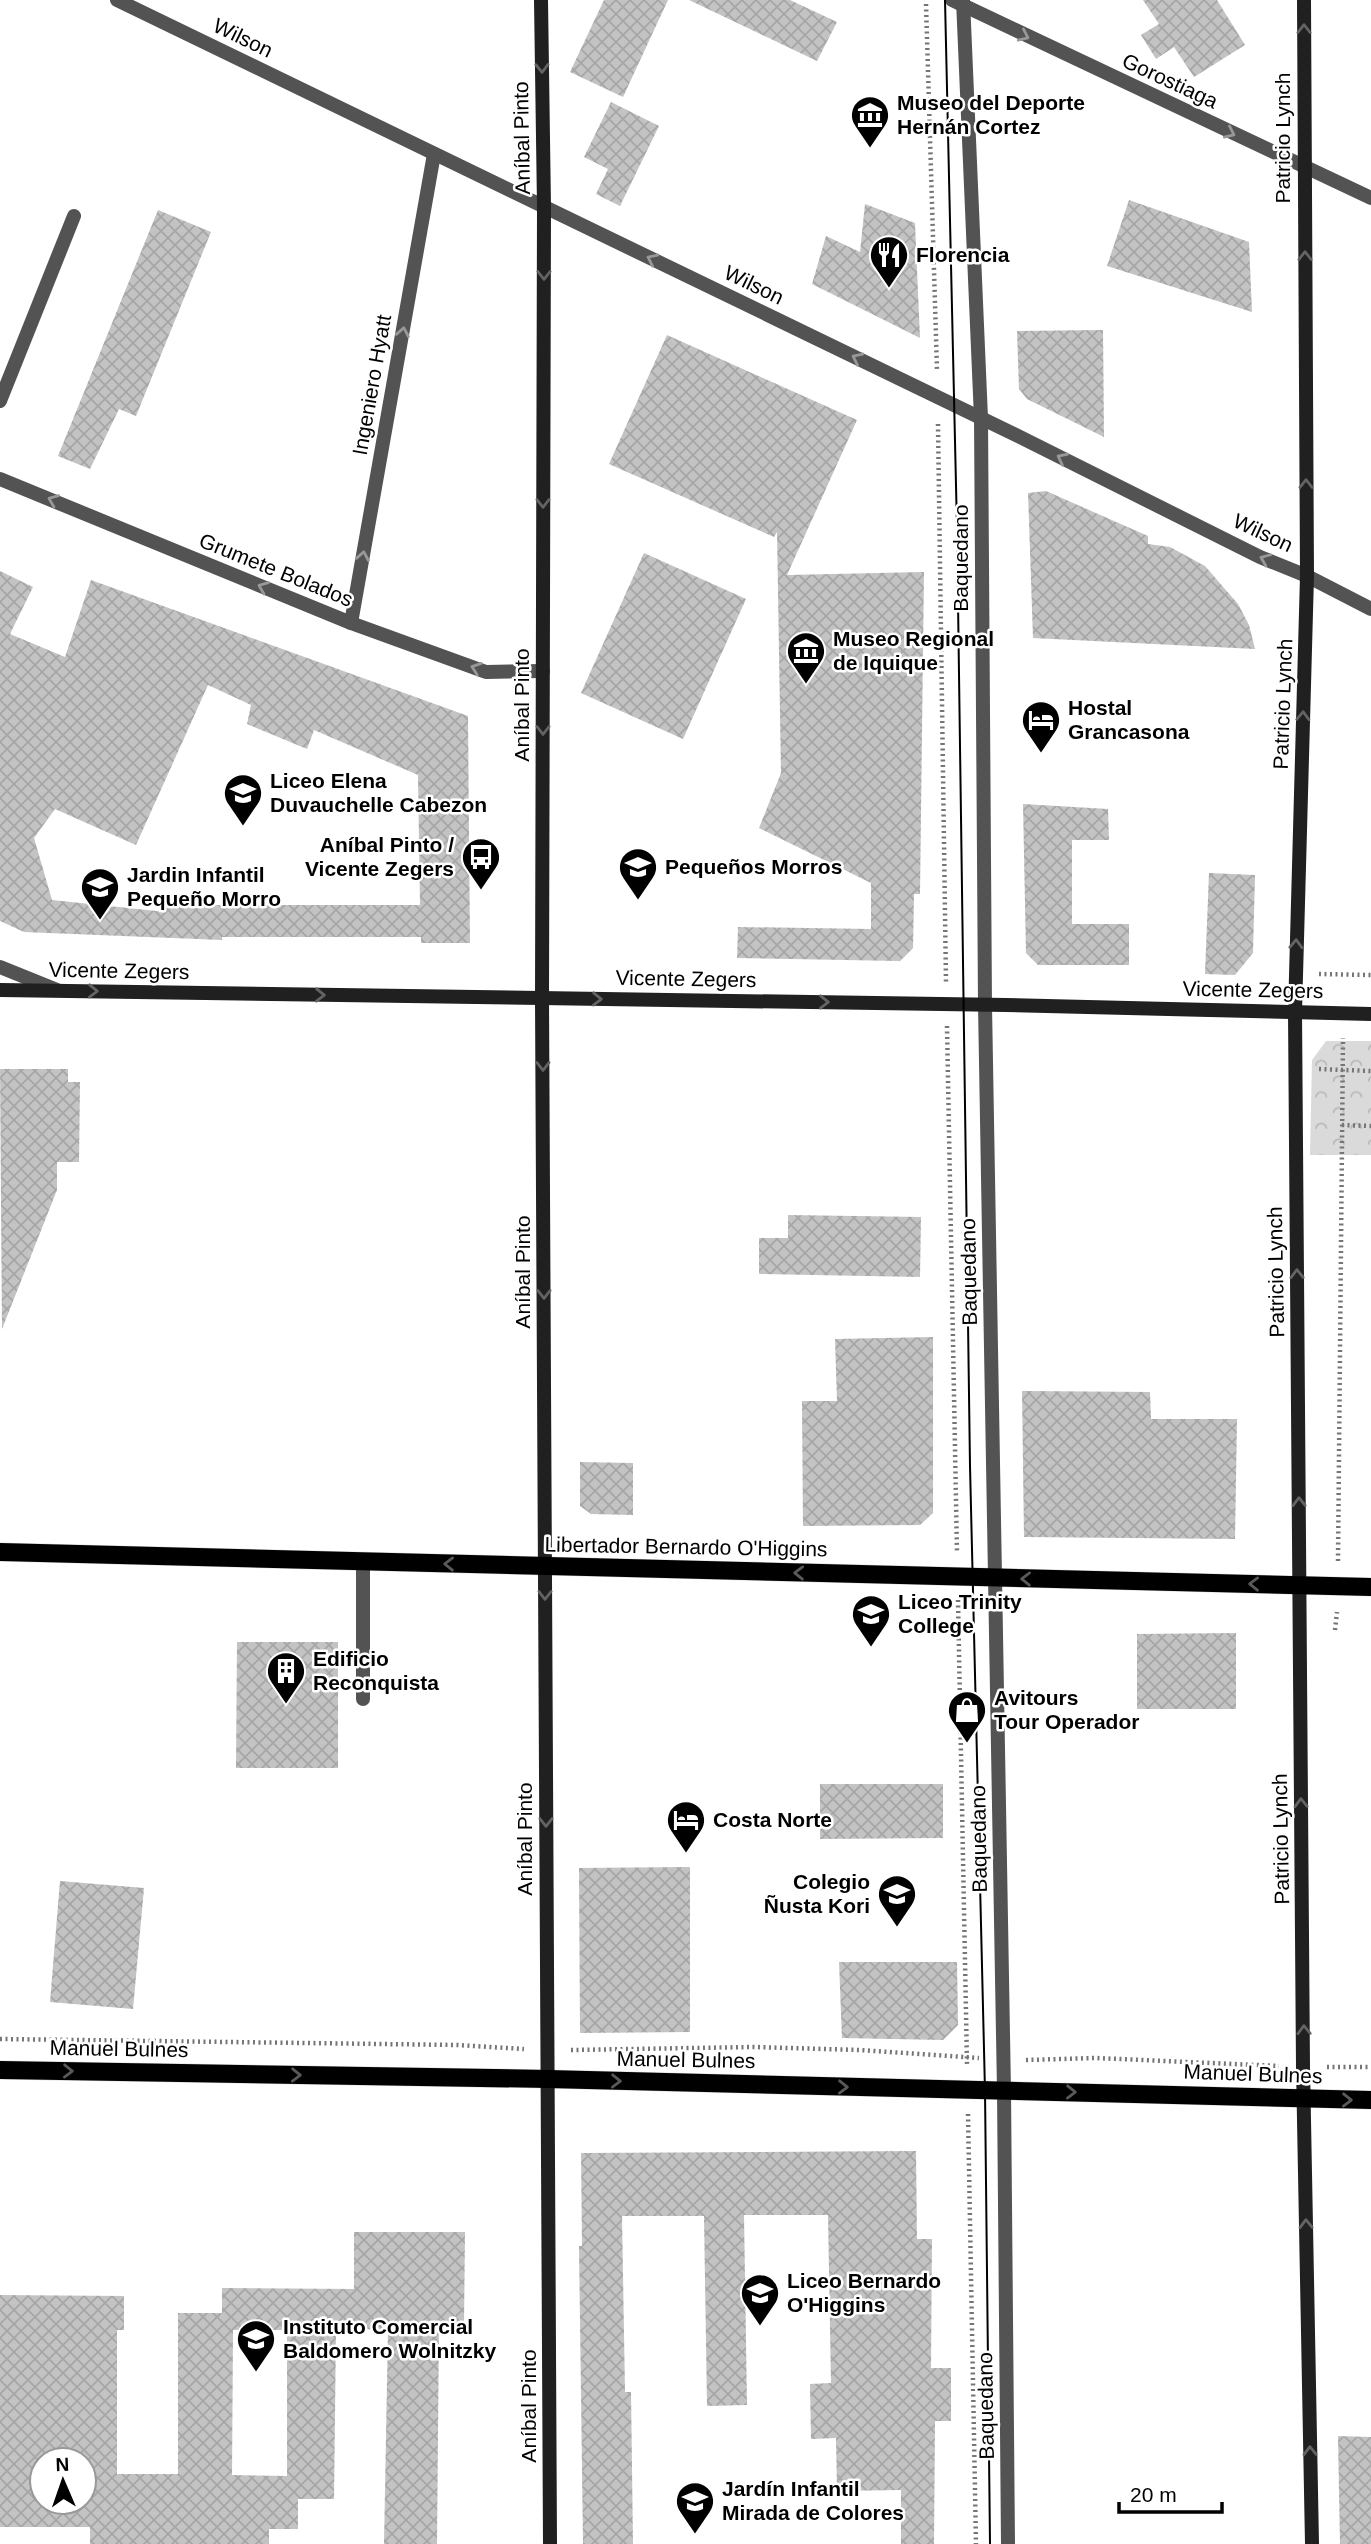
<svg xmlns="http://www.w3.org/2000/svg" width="1371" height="2544" font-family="Helvetica,sans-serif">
  <defs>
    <pattern id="park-crowns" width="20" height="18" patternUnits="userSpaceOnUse" patternTransform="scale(1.75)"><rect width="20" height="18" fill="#dadada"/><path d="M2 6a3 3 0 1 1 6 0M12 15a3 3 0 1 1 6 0" fill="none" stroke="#b9b9b9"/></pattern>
    <pattern id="building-cross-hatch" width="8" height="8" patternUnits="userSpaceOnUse" patternTransform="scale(1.75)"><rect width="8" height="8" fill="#c3c3c3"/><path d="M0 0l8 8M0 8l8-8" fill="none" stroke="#a6a6a6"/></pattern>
  </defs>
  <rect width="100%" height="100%" fill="#fff"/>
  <polygon fill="url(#park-crowns)" points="1326,1041 1371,1041 1371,1155 1310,1155 1312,1060"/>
  <g fill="url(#building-cross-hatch)" fill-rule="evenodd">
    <polygon points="604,0 668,0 623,97 570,72"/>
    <polygon points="689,0 790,0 837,22 817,61"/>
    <polygon points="1143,0 1217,0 1245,45 1194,77 1174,47 1156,59 1141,35 1159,24"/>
    <polygon points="611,102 659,126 620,206 596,194 608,169 584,157"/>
    <polygon points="1129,200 1249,242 1252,312 1107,266"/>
    <polygon points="865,204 915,223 920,338 812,284 826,236 860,252"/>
    <polygon points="158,210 211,232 136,416 119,409 90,469 58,456"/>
    <polygon points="1103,330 1104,437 1027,399 1019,389 1017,331"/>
    <polygon points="667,335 857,420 787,575 924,572 920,894 914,894 913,948 900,961 737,958 738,927 871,929 871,883 759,828 781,773 777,532 774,537 609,464"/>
    <polygon points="1046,491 1148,536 1148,544 1170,547 1205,566 1238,604 1249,625 1255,649 1033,638 1028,493"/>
    <polygon points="644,553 746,599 683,739 581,693"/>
    <path d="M 0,571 L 33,587 L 10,634 L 65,657 L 91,580 L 468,716 L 470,943 L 421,943 L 421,937 L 222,937 L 222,940 L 24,932 L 0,921 ZM 208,685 L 251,705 L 247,724 L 307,749 L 314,730 L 418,775 L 420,905 L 166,905 L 166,912 L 52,900 L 34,838 L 55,809 L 136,845 Z"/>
    <polygon points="1023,804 1108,809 1109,840 1072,840 1072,924 1129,924 1129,965 1038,965 1026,953"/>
    <polygon points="1209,873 1255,875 1253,953 1235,975 1205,974"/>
    <polygon points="0,1069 68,1069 68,1082 80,1082 79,1162 57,1162 57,1190 2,1329"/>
    <polygon points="788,1215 921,1217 920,1277 759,1274 759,1238 788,1238"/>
    <polygon points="933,1337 933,1513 920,1525 803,1526 802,1401 837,1401 835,1339"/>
    <polygon points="1022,1391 1150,1392 1151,1419 1237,1419 1235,1539 1024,1537"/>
    <polygon points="580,1462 633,1463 633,1515 591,1514 580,1506"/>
    <polygon points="1236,1633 1236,1709 1137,1709 1137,1634"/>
    <polygon points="237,1642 338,1642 338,1768 236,1768"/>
    <polygon points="820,1784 943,1784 943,1838 820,1839"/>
    <polygon points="690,1867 690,2032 580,2033 579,1868"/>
    <polygon points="60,1881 144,1888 133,2009 50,2002"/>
    <polygon points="839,1962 957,1962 958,2025 943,2040 842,2038"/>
    <polygon points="916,2151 917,2239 932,2239 931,2368 951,2368 951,2421 935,2421 934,2544 901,2544 901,2490 837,2491 836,2438 811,2439 810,2384 831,2383 828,2215 744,2215 747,2405 707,2406 704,2216 622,2216 625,2392 631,2392 633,2544 583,2544 579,2246 582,2246 581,2153"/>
    <path d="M 354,2232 L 465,2232 L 464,2324 L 439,2324 L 437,2544 L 384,2544 L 388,2329 L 336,2330 L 334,2499 L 298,2499 L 298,2529 L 269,2529 L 269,2544 L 90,2544 L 90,2527 L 0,2527 L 0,2295 L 124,2296 L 124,2330 L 117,2330 L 117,2474 L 178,2474 L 178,2313 L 222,2313 L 222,2288 L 354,2289 ZM 233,2330 L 287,2330 L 287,2476 L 232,2475 ZM 42,2460 L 84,2460 L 84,2502 L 42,2502 Z"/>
    <polygon points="1338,2436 1371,2437 1371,2544 1340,2544"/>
  </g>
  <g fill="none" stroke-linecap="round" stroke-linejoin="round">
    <g stroke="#dbdbdb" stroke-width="19">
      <g id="primary">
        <polyline points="0,1552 1371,1587"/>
        <polyline points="0,2070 548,2079 1371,2100"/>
      </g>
    </g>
    <g stroke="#757575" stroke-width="4.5" stroke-dasharray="2 3.5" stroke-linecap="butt">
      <polyline points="926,4 937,370"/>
      <polyline points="938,424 946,982"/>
      <polyline points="1319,974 1371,975"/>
      <polyline points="947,1026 957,1553"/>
      <polyline points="1319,1069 1371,1071"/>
      <polyline points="1342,1125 1371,1126"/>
      <polyline points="1338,1561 1343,1038"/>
      <polyline points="958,1600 967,2064"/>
      <polyline points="1335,1630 1337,1612"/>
      <polyline points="0,2039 457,2045 524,2049"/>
      <polyline points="571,2050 754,2047 860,2050 979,2058"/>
      <polyline points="1026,2060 1096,2058 1279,2066"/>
      <polyline points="1327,2067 1371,2067"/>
      <polyline points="968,2114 976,2544"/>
    </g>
    <g stroke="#535353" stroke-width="14">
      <polyline points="0,401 74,216"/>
      <polyline points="363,1699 363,1562"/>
    </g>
    <g stroke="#535353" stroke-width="14">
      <polyline points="117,0 1018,436 1260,557 1307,576 1371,609"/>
      <polyline points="952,0 1371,198"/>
      <polyline points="963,0 981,418 985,1005 1004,2091 1008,2544"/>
      <polyline points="0,479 351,623 486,672 543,671"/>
      <polyline points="351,623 434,154"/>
      <polyline points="0,967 57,990"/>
    </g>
    <g stroke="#202020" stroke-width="14">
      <polyline points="541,0 544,207 542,998 550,2544"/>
      <polyline points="1304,0 1307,576 1295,1012 1303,2067 1312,2544"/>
      <polyline points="0,990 1006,1005 1371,1014"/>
    </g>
    <use href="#primary" stroke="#000" stroke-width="18"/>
    <polyline stroke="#000" stroke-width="2" points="945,0 957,529 970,1466 985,2091 990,2544"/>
  </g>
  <defs><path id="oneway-chevron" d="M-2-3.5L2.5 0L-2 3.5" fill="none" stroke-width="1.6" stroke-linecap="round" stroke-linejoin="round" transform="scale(1.75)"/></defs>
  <g stroke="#636363">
    <use href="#oneway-chevron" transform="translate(1304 29) rotate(-90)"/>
    <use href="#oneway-chevron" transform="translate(542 68) rotate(89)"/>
    <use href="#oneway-chevron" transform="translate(1305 256) rotate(-90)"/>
    <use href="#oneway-chevron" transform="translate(544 275) rotate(90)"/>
    <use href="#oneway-chevron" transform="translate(1306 484) rotate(-90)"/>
    <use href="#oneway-chevron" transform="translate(543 503) rotate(90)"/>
    <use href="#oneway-chevron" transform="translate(1303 716) rotate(-88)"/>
    <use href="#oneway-chevron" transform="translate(543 730) rotate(90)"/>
    <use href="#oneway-chevron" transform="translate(1296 944) rotate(-88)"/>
    <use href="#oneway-chevron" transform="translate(93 991) rotate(1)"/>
    <use href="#oneway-chevron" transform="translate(320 995) rotate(1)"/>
    <use href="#oneway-chevron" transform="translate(597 999) rotate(1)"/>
    <use href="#oneway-chevron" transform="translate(824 1002) rotate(1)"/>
    <use href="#oneway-chevron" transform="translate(543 1066) rotate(90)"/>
    <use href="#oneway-chevron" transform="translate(1297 1274) rotate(-91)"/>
    <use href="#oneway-chevron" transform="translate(544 1294) rotate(90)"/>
    <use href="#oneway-chevron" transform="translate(1299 1502) rotate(-91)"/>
    <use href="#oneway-chevron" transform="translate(545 1595) rotate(90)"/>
    <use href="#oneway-chevron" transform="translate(1301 1803) rotate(-91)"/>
    <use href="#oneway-chevron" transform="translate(546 1822) rotate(90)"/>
    <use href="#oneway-chevron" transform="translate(1304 2030) rotate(-91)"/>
    <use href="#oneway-chevron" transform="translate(1306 2224) rotate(-91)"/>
    <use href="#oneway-chevron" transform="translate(1310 2451) rotate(-91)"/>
  </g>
  <g stroke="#989898">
    <use href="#oneway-chevron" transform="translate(1024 36) rotate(25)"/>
    <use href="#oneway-chevron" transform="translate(1230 133) rotate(25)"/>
    <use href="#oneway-chevron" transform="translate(652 259) rotate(-154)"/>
    <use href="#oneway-chevron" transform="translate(403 332) rotate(-80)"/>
    <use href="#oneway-chevron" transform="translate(857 358) rotate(-154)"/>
    <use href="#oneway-chevron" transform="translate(1062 458) rotate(-153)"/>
    <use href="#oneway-chevron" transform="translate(53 500) rotate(-158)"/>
    <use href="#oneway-chevron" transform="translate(363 556) rotate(-80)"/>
    <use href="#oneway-chevron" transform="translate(1265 559) rotate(-157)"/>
    <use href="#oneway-chevron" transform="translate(263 587) rotate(-158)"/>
    <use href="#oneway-chevron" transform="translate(476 668) rotate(-161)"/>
  </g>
  <g stroke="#595959">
    <use href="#oneway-chevron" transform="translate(449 1564) rotate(-179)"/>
    <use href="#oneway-chevron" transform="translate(799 1573) rotate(-179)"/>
    <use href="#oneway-chevron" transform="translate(1026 1579) rotate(-179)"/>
    <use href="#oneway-chevron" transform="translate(1254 1584) rotate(-179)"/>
    <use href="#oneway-chevron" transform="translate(68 2071) rotate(1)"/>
    <use href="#oneway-chevron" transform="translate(296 2075) rotate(1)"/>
    <use href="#oneway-chevron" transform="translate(616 2081) rotate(1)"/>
    <use href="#oneway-chevron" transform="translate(843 2087) rotate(1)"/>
    <use href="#oneway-chevron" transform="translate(1071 2092) rotate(1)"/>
    <use href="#oneway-chevron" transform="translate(1347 2100) rotate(1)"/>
  </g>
  <defs>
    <g id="museum-pin" transform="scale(2.0125)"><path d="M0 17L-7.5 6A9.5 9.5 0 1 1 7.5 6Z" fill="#000" stroke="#fff"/><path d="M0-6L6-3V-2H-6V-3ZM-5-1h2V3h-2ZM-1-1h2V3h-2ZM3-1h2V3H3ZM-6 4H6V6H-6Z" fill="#fff"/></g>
    <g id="restaurant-pin" transform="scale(2.0125)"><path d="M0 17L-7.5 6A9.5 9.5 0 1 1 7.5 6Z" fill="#000" stroke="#fff"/><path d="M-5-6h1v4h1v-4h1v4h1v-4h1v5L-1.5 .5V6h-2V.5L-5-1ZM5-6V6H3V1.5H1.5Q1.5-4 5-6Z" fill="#fff"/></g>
    <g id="hotel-pin" transform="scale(2.0125)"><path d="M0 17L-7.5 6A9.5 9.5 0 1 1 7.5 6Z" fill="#000" stroke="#fff"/><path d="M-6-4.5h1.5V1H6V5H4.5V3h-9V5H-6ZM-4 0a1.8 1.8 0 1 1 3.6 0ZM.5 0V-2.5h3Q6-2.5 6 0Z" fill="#fff"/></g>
    <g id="school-pin" transform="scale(2.0125)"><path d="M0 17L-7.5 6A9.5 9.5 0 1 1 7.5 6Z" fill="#000" stroke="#fff"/><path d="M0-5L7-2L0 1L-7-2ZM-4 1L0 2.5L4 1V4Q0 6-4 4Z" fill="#fff"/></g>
    <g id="bus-pin" transform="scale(2.0125)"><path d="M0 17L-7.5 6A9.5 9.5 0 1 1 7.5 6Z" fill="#000" stroke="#fff"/><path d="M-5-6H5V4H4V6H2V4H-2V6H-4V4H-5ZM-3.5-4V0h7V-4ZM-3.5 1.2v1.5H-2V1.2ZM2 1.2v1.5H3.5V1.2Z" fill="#fff"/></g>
    <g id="building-pin" transform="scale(2.0125)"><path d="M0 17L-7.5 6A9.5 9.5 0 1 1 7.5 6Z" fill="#000" stroke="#fff"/><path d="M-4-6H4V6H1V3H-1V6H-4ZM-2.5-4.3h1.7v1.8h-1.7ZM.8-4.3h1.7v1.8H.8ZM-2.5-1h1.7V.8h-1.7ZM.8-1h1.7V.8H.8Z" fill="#fff"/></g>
    <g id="shop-pin" transform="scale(2.0125)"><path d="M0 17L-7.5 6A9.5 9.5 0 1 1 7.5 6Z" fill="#000" stroke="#fff"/><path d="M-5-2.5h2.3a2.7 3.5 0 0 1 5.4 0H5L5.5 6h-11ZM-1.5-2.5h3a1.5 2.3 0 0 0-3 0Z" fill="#fff"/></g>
  </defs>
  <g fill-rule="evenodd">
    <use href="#museum-pin" x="870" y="115"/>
    <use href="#restaurant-pin" x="889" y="255"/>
    <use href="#museum-pin" x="806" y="651"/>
    <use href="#hotel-pin" x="1041" y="720"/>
    <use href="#school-pin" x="243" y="793"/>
    <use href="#bus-pin" x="481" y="857"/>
    <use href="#school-pin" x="638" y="867"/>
    <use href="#school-pin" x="100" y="887"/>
    <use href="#school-pin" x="871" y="1614"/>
    <use href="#building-pin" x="286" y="1671"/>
    <use href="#shop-pin" x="967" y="1710"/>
    <use href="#hotel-pin" x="686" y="1820"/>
    <use href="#school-pin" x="897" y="1894"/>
    <use href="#school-pin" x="760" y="2293"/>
    <use href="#school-pin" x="256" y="2339"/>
    <use href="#school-pin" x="695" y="2501"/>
  </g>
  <g text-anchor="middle" stroke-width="5" stroke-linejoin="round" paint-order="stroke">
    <g font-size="21" fill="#000" stroke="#fff">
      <text transform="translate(243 38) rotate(26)" y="7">Wilson</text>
      <text transform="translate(1170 81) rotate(25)" y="7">Gorostiaga</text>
      <text transform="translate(522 138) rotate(-91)" y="7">Aníbal Pinto</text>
      <text transform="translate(1283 138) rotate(-90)" y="7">Patricio Lynch</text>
      <text transform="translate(754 285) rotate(26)" y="7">Wilson</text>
      <text transform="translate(372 385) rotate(-80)" y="7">Ingeniero Hyatt</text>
      <text transform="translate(1263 533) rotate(25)" y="7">Wilson</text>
      <text transform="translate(961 558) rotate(-90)" y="7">Baquedano</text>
      <text transform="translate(276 570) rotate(22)" y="7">Grumete Bolados</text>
      <text transform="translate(1283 704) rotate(-88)" y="7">Patricio Lynch</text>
      <text transform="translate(522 705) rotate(-90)" y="7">Aníbal Pinto</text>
      <text transform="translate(119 971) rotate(1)" y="7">Vicente Zegers</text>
      <text transform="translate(686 979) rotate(1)" y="7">Vicente Zegers</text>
      <text transform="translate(1253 990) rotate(1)" y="7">Vicente Zegers</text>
      <text transform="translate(523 1272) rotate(-90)" y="7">Aníbal Pinto</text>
      <text transform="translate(969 1272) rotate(-91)" y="7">Baquedano</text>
      <text transform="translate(1276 1272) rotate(-91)" y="7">Patricio Lynch</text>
      <text transform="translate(686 1547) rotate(1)" y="7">Libertador Bernardo O'Higgins</text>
      <text transform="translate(525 1839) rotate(-90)" y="7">Aníbal Pinto</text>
      <text transform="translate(979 1839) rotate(-91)" y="7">Baquedano</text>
      <text transform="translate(1281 1839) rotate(-91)" y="7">Patricio Lynch</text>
      <text transform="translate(119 2049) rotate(1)" y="7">Manuel Bulnes</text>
      <text transform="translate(686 2060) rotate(1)" y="7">Manuel Bulnes</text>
      <text transform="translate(1253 2074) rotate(2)" y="7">Manuel Bulnes</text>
      <text transform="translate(529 2406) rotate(-90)" y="7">Aníbal Pinto</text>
      <text transform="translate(986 2406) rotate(-91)" y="7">Baquedano</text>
    </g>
    <g font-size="21" font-weight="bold" fill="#000" stroke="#fff" text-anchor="start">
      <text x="897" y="110">Museo del Deporte<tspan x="897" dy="24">Hernán Cortez</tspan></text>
      <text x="916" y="262">Florencia</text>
      <text x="833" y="646">Museo Regional<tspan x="833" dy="24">de Iquique</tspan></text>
      <text x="1068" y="715">Hostal<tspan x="1068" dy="24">Grancasona</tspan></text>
      <text x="270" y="788">Liceo Elena<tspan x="270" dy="24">Duvauchelle Cabezon</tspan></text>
      <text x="454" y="852" text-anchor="end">Aníbal Pinto /<tspan x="454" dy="24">Vicente Zegers</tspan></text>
      <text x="665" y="874">Pequeños Morros</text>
      <text x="127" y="882">Jardin Infantil<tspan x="127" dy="24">Pequeño Morro</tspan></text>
      <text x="898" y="1609">Liceo Trinity<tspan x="898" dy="24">College</tspan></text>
      <text x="313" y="1666">Edificio<tspan x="313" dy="24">Reconquista</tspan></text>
      <text x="994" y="1705">Avitours<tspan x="994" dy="24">Tour Operador</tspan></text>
      <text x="713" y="1827">Costa Norte</text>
      <text x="870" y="1889" text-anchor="end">Colegio<tspan x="870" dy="24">Ñusta Kori</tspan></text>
      <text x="787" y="2288">Liceo Bernardo<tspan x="787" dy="24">O'Higgins</tspan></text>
      <text x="283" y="2334">Instituto Comercial<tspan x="283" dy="24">Baldomero Wolnitzky</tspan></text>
      <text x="722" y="2496">Jardín Infantil<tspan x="722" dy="24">Mirada de Colores</tspan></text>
    </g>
  </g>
  <g transform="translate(63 2481) rotate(358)"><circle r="33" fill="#ffffff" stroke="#999999" stroke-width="2"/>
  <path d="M0-5L12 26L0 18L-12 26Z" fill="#000000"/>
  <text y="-10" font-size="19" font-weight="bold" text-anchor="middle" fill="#000000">N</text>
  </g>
  <path d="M1119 2502v10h103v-10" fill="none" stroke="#000000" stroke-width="3.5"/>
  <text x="1130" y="2502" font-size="21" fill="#000000" stroke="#ffffff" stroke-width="5" paint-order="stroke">20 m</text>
</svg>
